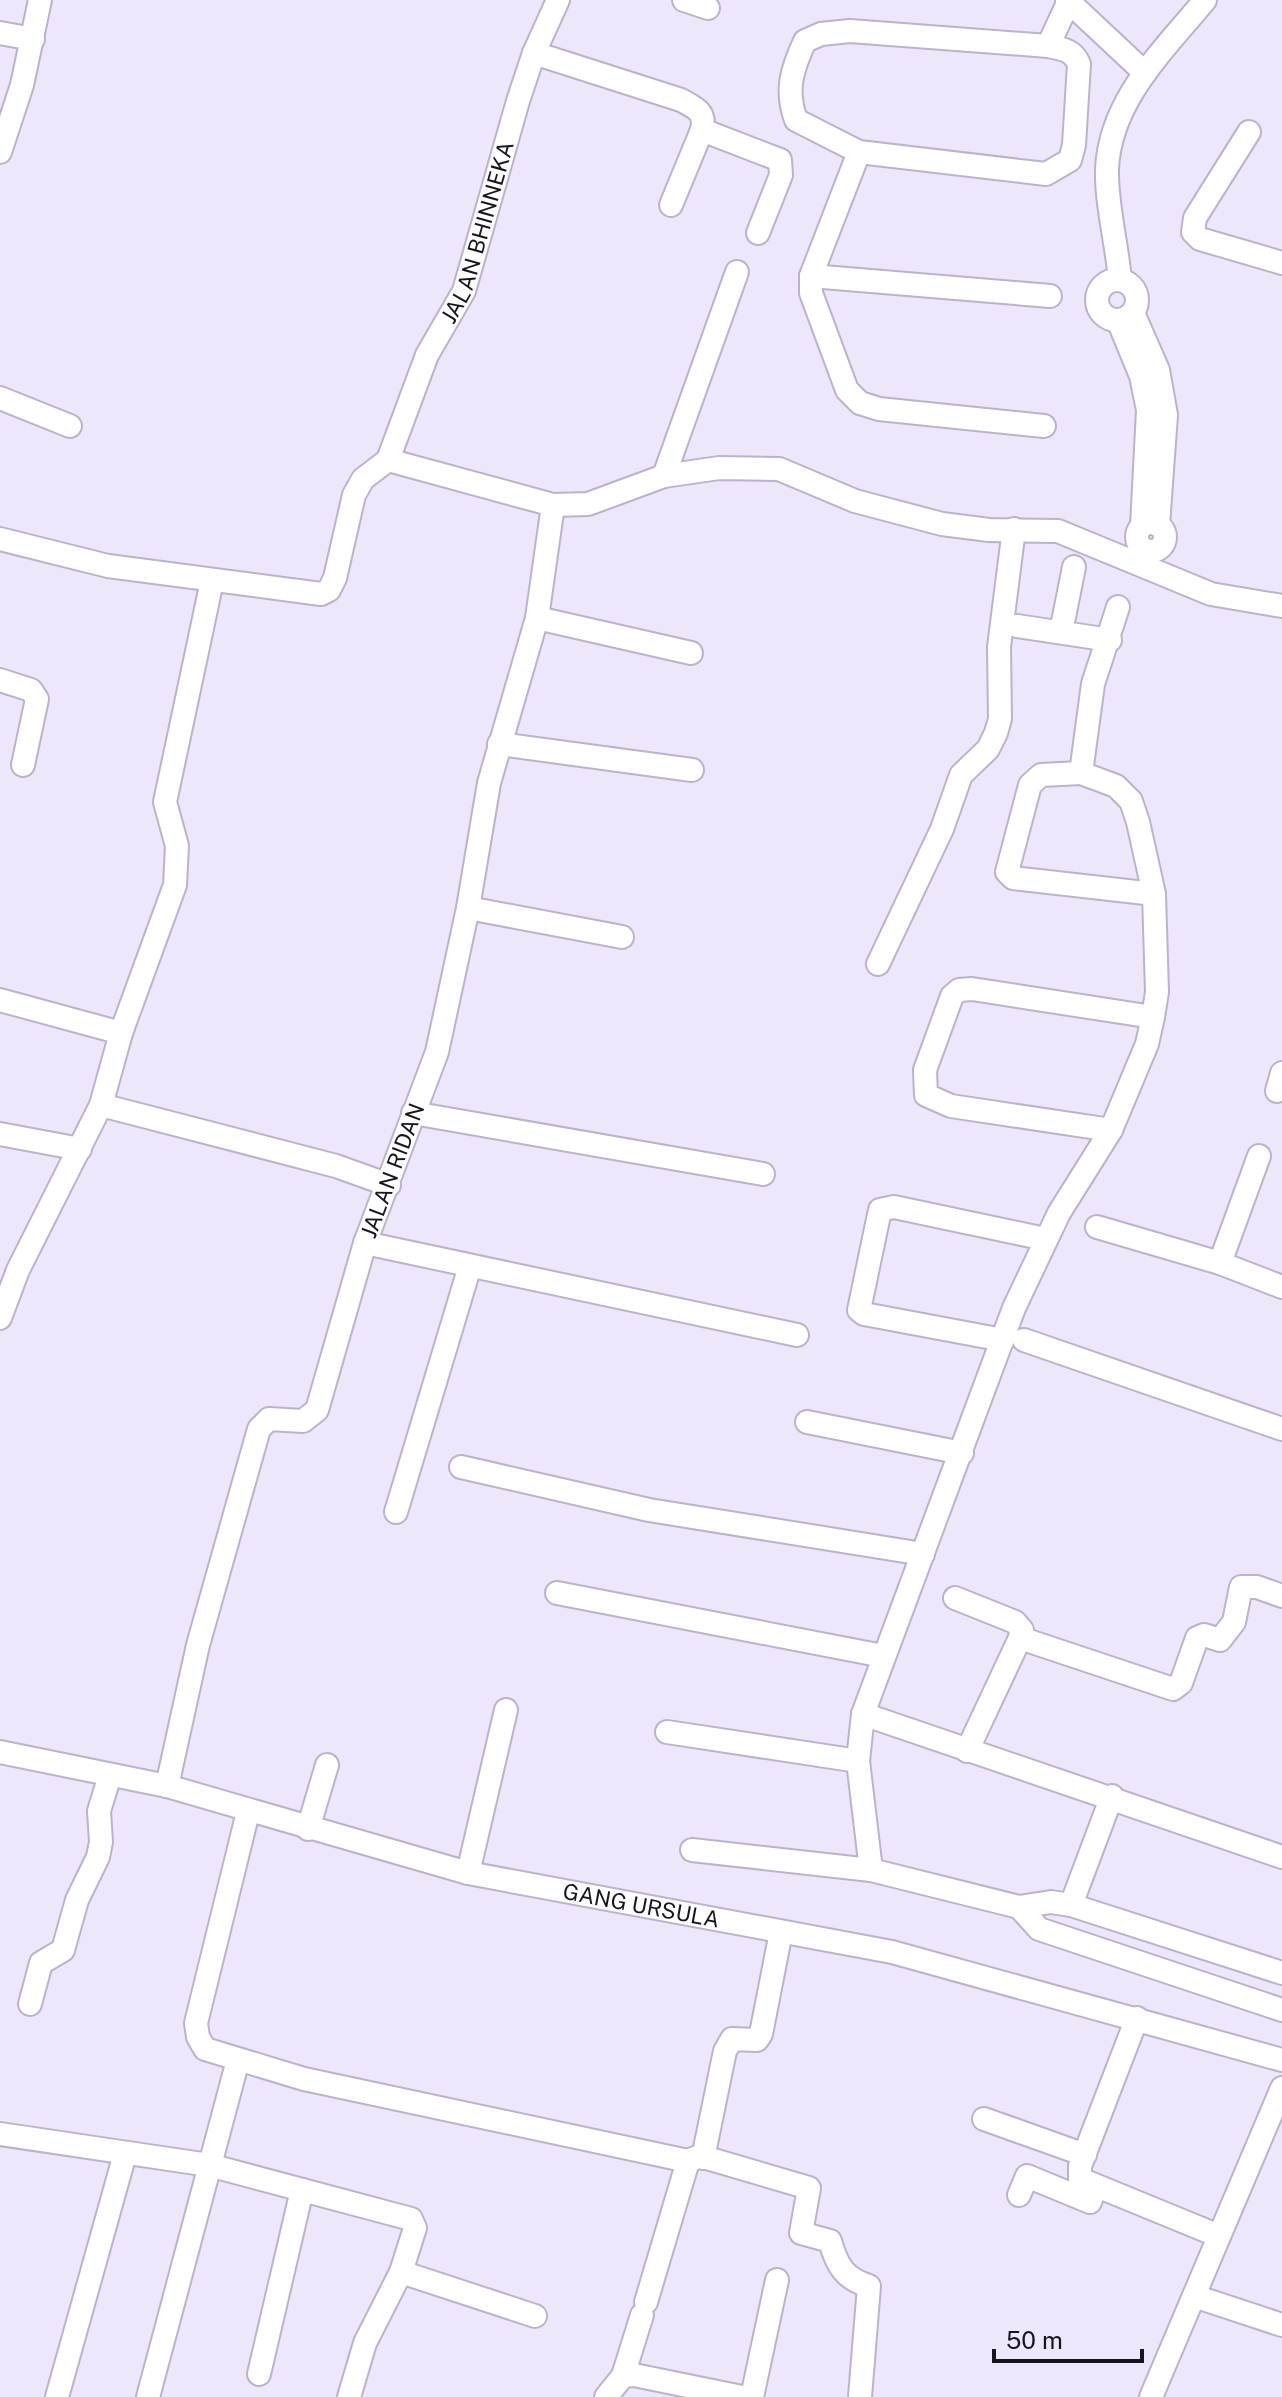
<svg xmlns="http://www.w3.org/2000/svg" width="1282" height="2397" font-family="'Public Sans',sans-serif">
  <rect width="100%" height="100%" fill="#eee6fb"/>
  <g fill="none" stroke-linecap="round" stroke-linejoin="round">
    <g stroke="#bdb2cc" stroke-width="26">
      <g id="minor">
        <polyline points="684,0 708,8"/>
        <polyline points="1067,0 1145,73"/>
        <polyline points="0,33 33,39"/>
        <path d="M 1048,46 C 1063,49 1073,50 1079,64 L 1074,145 L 1070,160 L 1046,174 L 859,152 L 796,120 C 785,90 792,69 805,41 L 821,34 L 850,31 L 1048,46 L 1068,3"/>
        <path d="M 534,53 L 681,100 C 696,108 706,112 702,130 L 671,205"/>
        <polyline points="702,130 780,160 781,175 758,233"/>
        <polyline points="1249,132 1195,218 1193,232 1200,239 1282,263"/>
        <polyline points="0,152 22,85 40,0"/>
        <polyline points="859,152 811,276 811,293 847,390 860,403 879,409 1044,426"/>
        <polyline points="811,276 1050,296"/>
        <circle cx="1117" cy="300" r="20"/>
        <path d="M 1120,280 C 1117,244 1106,204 1107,169 C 1110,100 1164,50 1205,0"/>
        <polyline points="1133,313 1158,370 1166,415 1158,525"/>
        <polyline points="1118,320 1141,376 1148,410 1142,526"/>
        <polyline points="0,398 70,426"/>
        <path id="s1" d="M 388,460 L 427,355 L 464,291 L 518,101 L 534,53 L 558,0"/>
        <polyline points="664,476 737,272"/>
        <circle cx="1151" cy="537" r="14"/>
        <polyline points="0,539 108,566 321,594 329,590 335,578 354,495 363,479 388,460 553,505 588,504 664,476 719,468 779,469 855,501 942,524 989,530 1058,531 1211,594 1282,606"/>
        <polyline points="1118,607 1093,684 1081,773 1116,786 1131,801 1138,822 1154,894 1157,992 1153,1017 1147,1044 1111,1130 1059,1213 1014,1308 863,1714 858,1761 871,1870 1019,1907 1051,1902 1071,1905 1282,1973"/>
        <polyline points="537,618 691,653"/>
        <polyline points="1017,626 1110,640"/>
        <polyline points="1061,632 1074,567"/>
        <polyline points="0,680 31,690 37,699 23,765"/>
        <polyline points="499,744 692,770"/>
        <polyline points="1081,773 1041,775 1030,785 1007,872 1013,878 1154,894"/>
        <polyline points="468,908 622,937"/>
        <polyline points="878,964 942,829 961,775 988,749 996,733 1000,719 999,647 1014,529"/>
        <polyline points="0,1000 121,1033"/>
        <polyline points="1277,1091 1282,1073"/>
        <polyline points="101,1105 336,1166 389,1185"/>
        <polyline points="413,1113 763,1174"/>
        <polyline points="1111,1130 951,1106 926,1095 925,1070 952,996 959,990 972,989 1153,1017"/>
        <polyline points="0,1134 80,1149"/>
        <polyline points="1097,1227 1220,1263 1282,1287"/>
        <polyline points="365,1243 797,1335"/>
        <polyline points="1220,1263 1259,1156"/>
        <polyline points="0,1318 18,1270 101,1105 121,1033 175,885 177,846 165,802 212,581"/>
        <polyline points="1003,1340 864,1314 859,1310 880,1210 894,1207 1045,1239"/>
        <polyline points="1024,1340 1282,1429"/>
        <polyline points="807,1422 962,1453"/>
        <polyline points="461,1467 649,1510 923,1554"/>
        <polyline points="396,1512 470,1266"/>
        <polyline points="557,1593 883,1656"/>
        <polyline points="955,1598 1015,1622 1022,1630 1020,1638"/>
        <polyline points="863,1714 1282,1857"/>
        <polyline points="667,1732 858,1761"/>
        <polyline points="967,1751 1020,1638 1173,1689 1181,1683 1197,1638 1204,1635 1220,1640 1234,1622 1241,1587 1257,1587 1282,1596"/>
        <path id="s2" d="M 0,1752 L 167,1786 L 468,1873 L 892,1952 L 1282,2060"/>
        <path id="s3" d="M 167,1786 L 198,1645 L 259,1429 L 269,1419 L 303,1421 L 317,1410 L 365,1243 L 437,1052 L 468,908 L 489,783 L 537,618 L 553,505"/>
        <polyline points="248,1812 196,2023 198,2037 205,2049 304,2079 688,2161"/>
        <polyline points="308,1829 327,1765"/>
        <polyline points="692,1850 871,1870"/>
        <polyline points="468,1873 506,1710"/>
        <polyline points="1071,1905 1112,1796"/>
        <polyline points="1019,1907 1039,1929 1282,2010"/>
        <polyline points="30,2004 41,1963 63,1950 77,1900 98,1857 101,1842 99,1811 110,1775"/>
        <polyline points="1137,2018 1080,2166 1080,2179 1219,2236"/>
        <polyline points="984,2119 1085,2155"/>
        <polyline points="0,2134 209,2165 411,2219 415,2228 401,2272 365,2343 349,2397"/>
        <polyline points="703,2158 725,2051 732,2039 757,2040 761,2034 781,1932"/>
        <polyline points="1019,2195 1027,2176 1090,2202 1096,2186"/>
        <polyline points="401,2272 535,2316"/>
        <polyline points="1194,2296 1282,2325"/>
        <path d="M 646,2302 L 688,2161 L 700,2156 L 809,2188 L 801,2233 L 830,2241 C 837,2266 845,2279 869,2286 L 860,2397"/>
        <polyline points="259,2374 302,2190"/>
        <polyline points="623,2376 642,2315"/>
        <polyline points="57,2397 125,2154"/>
        <polyline points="148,2397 238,2060"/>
        <polyline points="606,2397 623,2376 634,2375 742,2397"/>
        <polyline points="752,2397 777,2280"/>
        <polyline points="1151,2397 1282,2088"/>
      </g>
    </g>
    <use href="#minor" stroke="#fff" stroke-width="22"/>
  </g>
  <g text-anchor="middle" stroke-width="8" stroke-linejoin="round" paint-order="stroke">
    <g font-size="22" fill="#19151e" stroke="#eee6fb">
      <text dy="8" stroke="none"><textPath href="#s1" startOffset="246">JALAN BHINNEKA</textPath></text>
      <text dy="8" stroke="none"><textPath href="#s3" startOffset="686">JALAN RIDAN</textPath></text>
      <text dy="8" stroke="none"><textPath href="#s2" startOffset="660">GANG URSULA</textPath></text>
    </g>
  </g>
  <path d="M994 2349v12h148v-12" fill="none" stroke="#19151e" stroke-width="4"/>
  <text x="1006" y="2349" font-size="24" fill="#19151e" stroke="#eee6fb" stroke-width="6" paint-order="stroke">50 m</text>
</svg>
